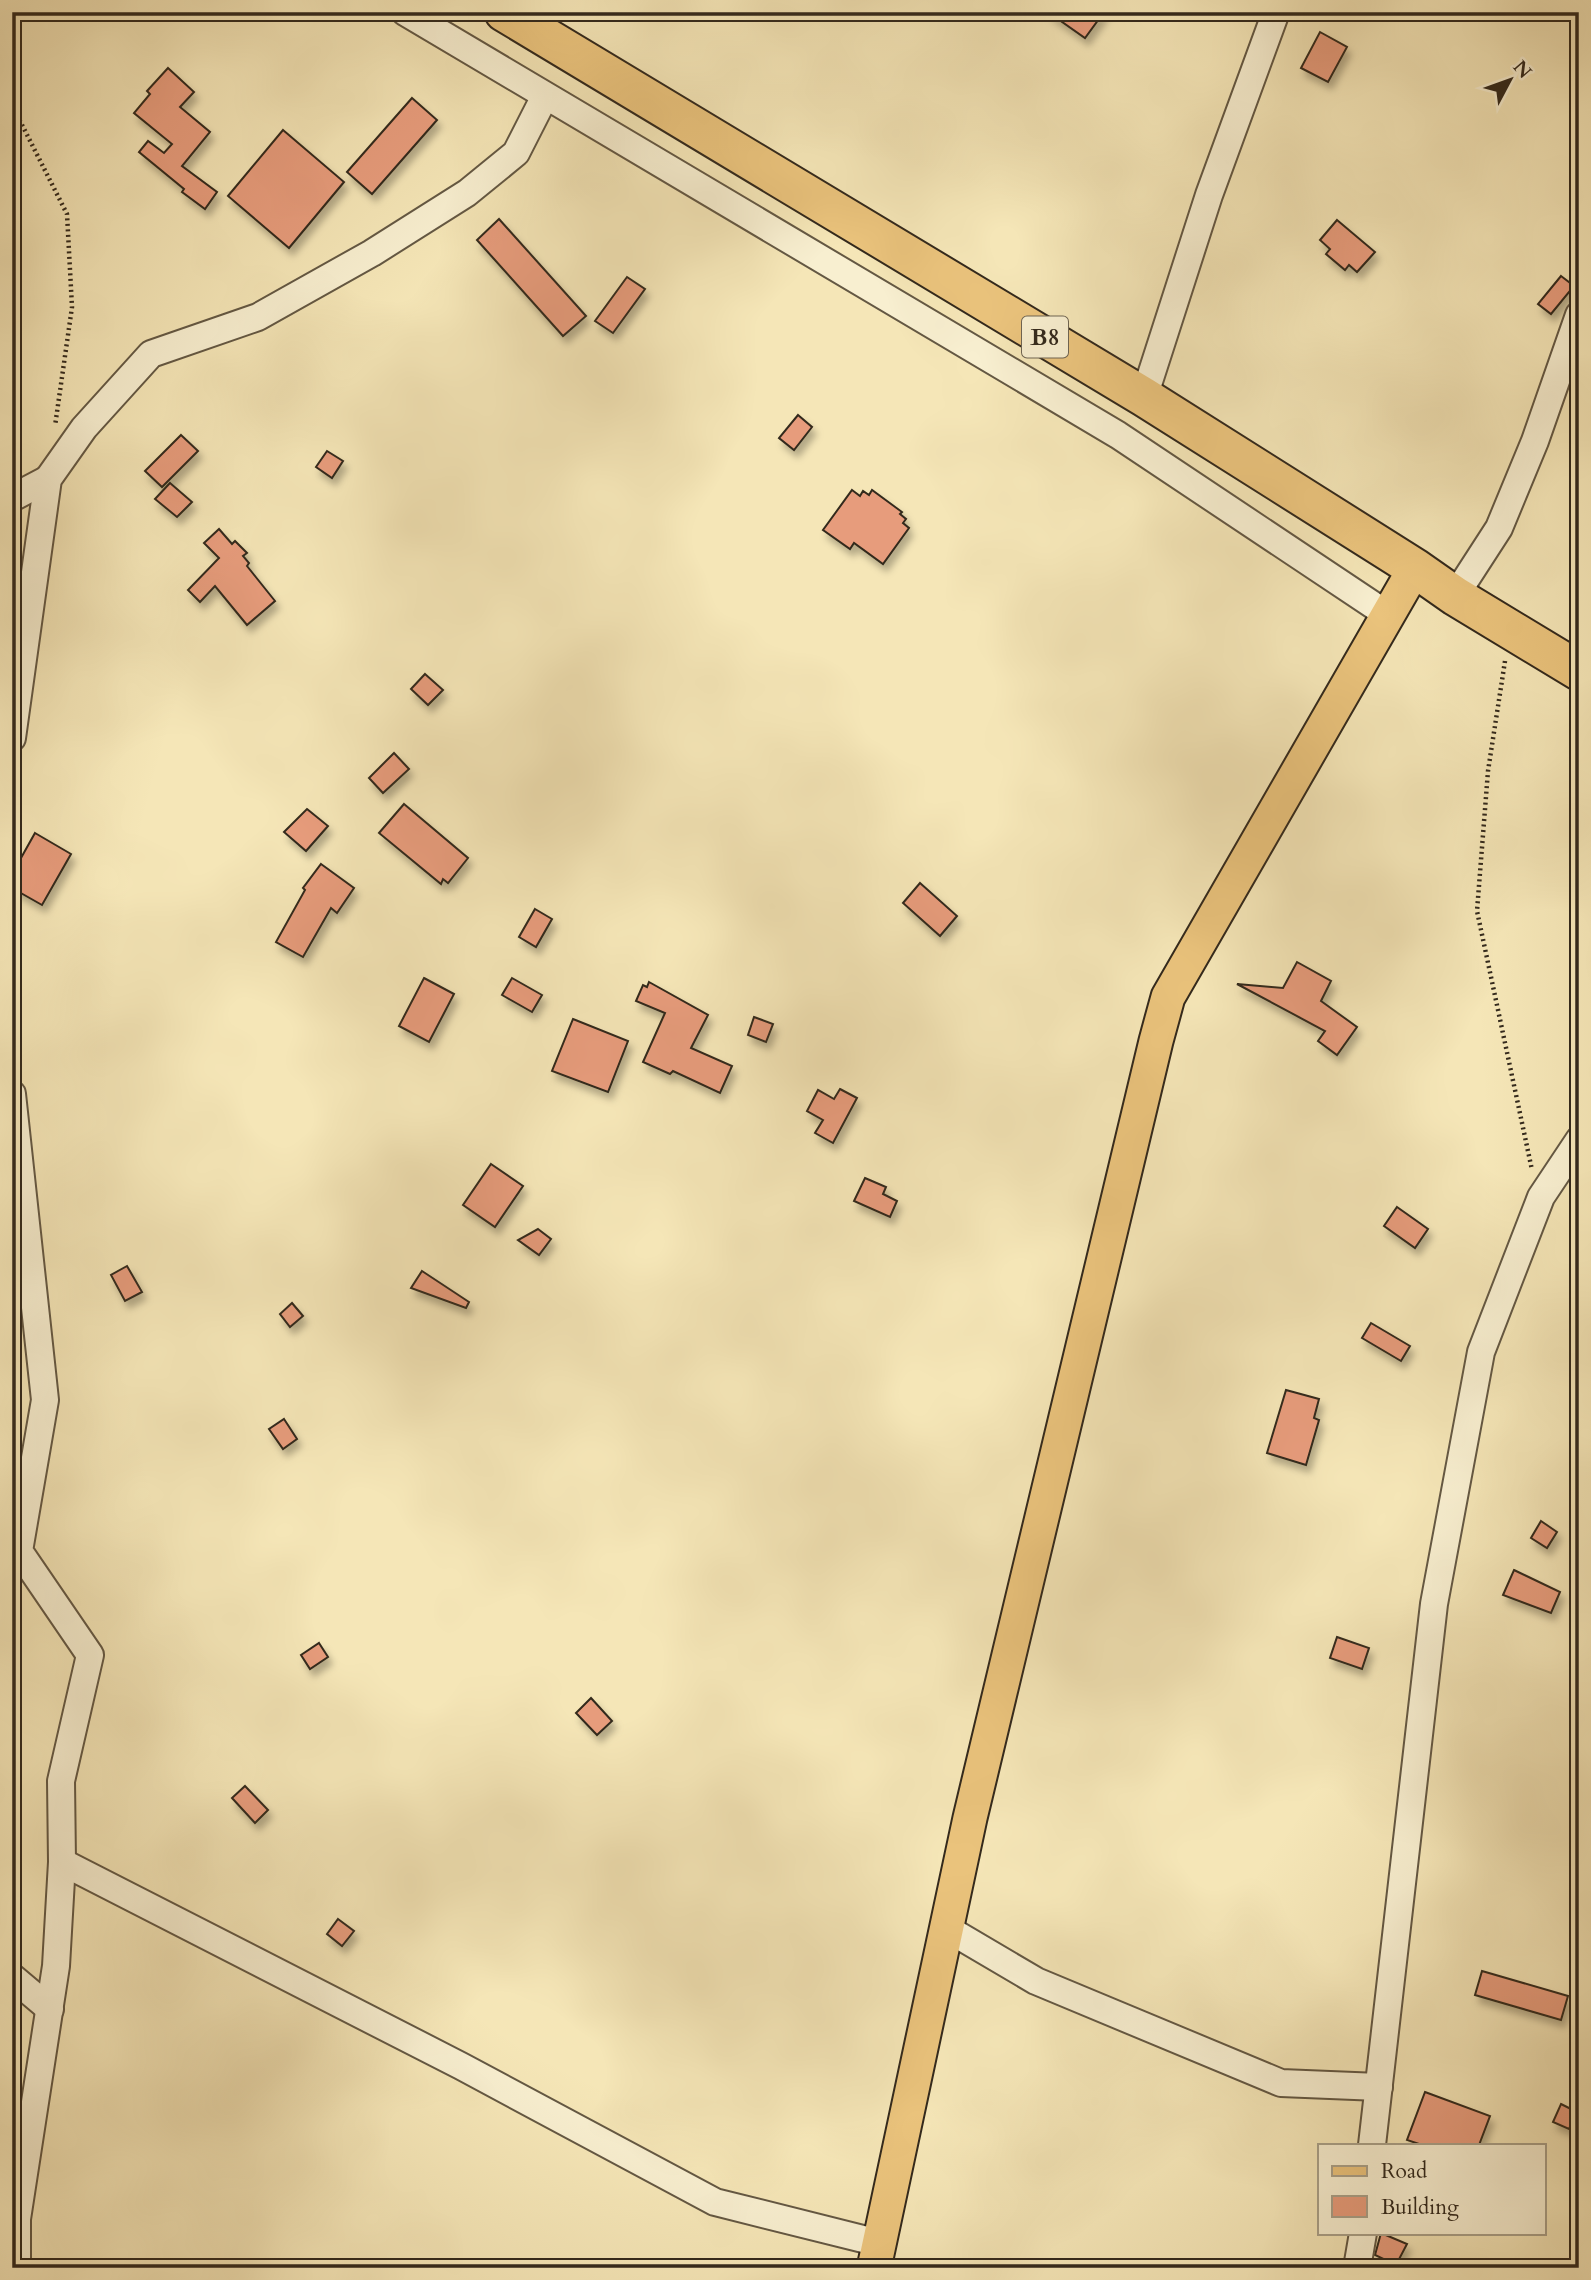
<svg xmlns="http://www.w3.org/2000/svg" width="1591" height="2280" font-family="Cardo,serif">
  <defs>
    <filter id="shadow"><feDropShadow dx="4" dy="7" stdDeviation="3.5" flood-color="#0004"/></filter>
  </defs>
  <rect width="100%" height="100%" fill="#f5e6b7"/>
  <filter id="stains"><feTurbulence type="fractalNoise" baseFrequency=".00286" numOctaves="4"/><feColorMatrix values="0 0 0 0 .2 0 0 0 0 .09 0 0 0 0 .02 0 0 0 .5 -.17"/></filter>
  <radialGradient id="worn" r=".72"><stop offset=".6" stop-color="#630" stop-opacity="0"/><stop offset="1" stop-color="#630" stop-opacity=".3"/></radialGradient>
  <g fill="#e79c7b" stroke="#33291c" stroke-width="2" filter="url(#shadow)">
    <polygon points="1048,12 1104,12 1085,38"/>
    <polygon points="1320,32 1347,47 1328,82 1301,68"/>
    <polygon points="168,68 194,92 180,107 210,132 182,166 217,192 205,209 182,192 184,189 139,152 148,141 164,153 172,144 134,113 150,94 147,91"/>
    <polygon points="412,98 437,120 372,194 347,172"/>
    <polygon points="283,130 344,182 289,248 228,196"/>
    <polygon points="499,219 586,316 563,336 477,240"/>
    <polygon points="1337,220 1375,252 1357,272 1349,265 1345,270 1326,254 1330,249 1320,240"/>
    <polygon points="1561,276 1574,286 1551,314 1538,304"/>
    <polygon points="627,277 645,289 613,333 595,321"/>
    <polygon points="798,415 812,427 794,450 779,438"/>
    <polygon points="181,435 198,451 162,487 145,471"/>
    <polygon points="327,451 343,461 332,478 316,467"/>
    <polygon points="170,483 192,502 177,517 155,499"/>
    <polygon points="852,490 860,496 863,491 869,495 872,490 902,512 900,514 906,519 903,523 909,528 883,564 854,543 850,549 823,530"/>
    <polygon points="219,529 232,544 235,541 247,553 243,556 249,563 247,566 275,601 247,625 215,586 200,602 188,590 219,558 204,543"/>
    <polygon points="425,674 443,690 428,705 411,689"/>
    <polygon points="394,753 409,769 383,793 369,778"/>
    <polygon points="404,804 468,858 448,883 443,879 441,884 379,833"/>
    <polygon points="307,809 328,826 306,851 284,832"/>
    <polygon points="35,833 71,854 42,905 12,888 12,874"/>
    <polygon points="321,864 354,888 337,913 331,908 303,957 276,942 305,890 303,888"/>
    <polygon points="920,883 957,916 940,936 903,903"/>
    <polygon points="535,909 552,919 536,947 519,937"/>
    <polygon points="1297,962 1331,981 1321,1001 1357,1027 1337,1055 1318,1041 1325,1031 1237,984 1283,988"/>
    <polygon points="424,978 454,994 429,1042 399,1026"/>
    <polygon points="512,978 542,995 532,1012 502,995"/>
    <polygon points="649,982 708,1015 691,1048 732,1066 720,1093 673,1071 670,1074 643,1062 665,1013 636,1001 643,985 647,987"/>
    <polygon points="754,1017 773,1024 766,1042 748,1035"/>
    <polygon points="573,1019 628,1041 608,1092 552,1071"/>
    <polygon points="840,1089 857,1098 833,1143 815,1133 823,1120 807,1111 818,1090 834,1099"/>
    <polygon points="491,1164 523,1186 495,1227 463,1205"/>
    <polygon points="865,1178 886,1187 883,1194 897,1201 890,1217 854,1201"/>
    <polygon points="1397,1207 1428,1229 1415,1248 1384,1226"/>
    <polygon points="538,1229 551,1239 539,1255 518,1240"/>
    <polygon points="127,1266 142,1292 125,1301 111,1275"/>
    <polygon points="422,1271 469,1302 466,1308 411,1288"/>
    <polygon points="292,1303 303,1316 290,1327 280,1314"/>
    <polygon points="1371,1323 1410,1346 1401,1361 1362,1338"/>
    <polygon points="1286,1390 1319,1399 1314,1418 1319,1420 1306,1465 1267,1453"/>
    <polygon points="284,1419 297,1439 283,1449 269,1429"/>
    <polygon points="1541,1521 1557,1532 1547,1548 1531,1538"/>
    <polygon points="1514,1570 1560,1592 1551,1613 1503,1595"/>
    <polygon points="1337,1637 1369,1648 1362,1669 1330,1658"/>
    <polygon points="319,1643 328,1657 310,1669 301,1655"/>
    <polygon points="591,1698 612,1721 597,1735 576,1713"/>
    <polygon points="245,1786 268,1810 255,1823 232,1798"/>
    <polygon points="338,1919 354,1931 342,1946 327,1934"/>
    <polygon points="1482,1971 1568,1996 1561,2020 1475,1995"/>
    <polygon points="1425,2092 1490,2116 1479,2145 1422,2145 1407,2140"/>
    <polygon points="1561,2104 1577,2112 1569,2129 1553,2122"/>
    <polygon points="1381,2233 1407,2244 1396,2265 1375,2255"/>
  </g>
  <g fill="none" stroke-linecap="round" stroke-linejoin="round">
    <g stroke="#645843" stroke-width="30">
      <g id="minor">
        <polyline points="405,12 1118,435 1388,615"/>
        <polyline points="1144,397 1209,195 1276,12"/>
        <polyline points="12,498 48,479"/>
        <polyline points="1455,596 1499,528 1535,441 1579,315"/>
        <polyline points="12,738 48,479 84,428 151,354 258,317 372,253 467,193 516,153 545,96"/>
        <polyline points="12,1094 45,1400 19,1551 90,1655 61,1781 62,1862 56,1966 17,2219 17,2268"/>
        <polyline points="62,1862 461,2066 715,2202 879,2243"/>
        <polyline points="946,1928 1036,1981 1281,2083 1379,2087"/>
        <polyline points="12,1977 50,2009"/>
        <polyline points="1372,2145 1434,1604 1481,1352 1541,1197 1579,1140"/>
        <polyline points="1357,2268 1363,2233"/>
      </g>
    </g>
    <g stroke="#33291c" stroke-width="37">
      <polyline id="major" points="874,2268 970,1818 1156,1041 1168,997 1415,568"/>
    </g>
    <g stroke="#33291c" stroke-width="42">
      <polyline id="highway" points="504,12 1144,397 1415,568 1455,596 1579,671"/>
    </g>
    <g stroke="#33291c" stroke-width="4.5" stroke-dasharray="2 3.5" stroke-linecap="butt">
      <polyline points="12,105 67,214 72,307 55,426"/>
      <polyline points="1505,661 1488,771 1477,911 1532,1170"/>
    </g>
    <use href="#minor" stroke="#f8efd0" stroke-width="26"/>
    <use href="#major" stroke="#eac37c" stroke-width="33"/>
    <use href="#highway" stroke="#eac37c" stroke-width="38"/>
  </g>
  <g text-anchor="middle" stroke-width="7" stroke-linejoin="round" paint-order="stroke">
    <rect fill="#f8efd0" stroke="#6e6452" stroke-width="2" x="1022" y="316.5" width="46" height="41" rx="5"/>
    <g font-size="24" font-weight="bold" fill="#33291c">
      <text x="1045" y="345">B8</text>
    </g>
  </g>
  <rect width="1591" height="2280" fill="none" stroke="#f5e6b7" stroke-width="42"/>
  <rect x="14" y="14" width="1563" height="2252" fill="none" stroke="#33291c" stroke-width="3.5"/>
  <rect x="21" y="21" width="1549" height="2238" fill="none" stroke="#33291c" stroke-width="2"/>
  <rect x="1318" y="2144" width="228" height="91" fill="#f8efd0" stroke="#a9a088" stroke-width="2"/>
  <rect x="1332" y="2166" width="35" height="10" fill="#eac37c" stroke="#a9a088" stroke-width="2"/>
  <text x="1381" y="2178" font-size="21" fill="#33291c">Road</text>
  <rect x="1332" y="2196" width="35" height="21" fill="#e79c7b" stroke="#a9a088" stroke-width="2"/>
  <text x="1381" y="2214" font-size="21" fill="#33291c">Building</text>
  <g transform="translate(1510 80) rotate(49)" stroke="#f8efd0" stroke-width="5" paint-order="stroke">
  <path d="M0-5L12 26L0 18L-12 26Z" fill="#33291c"/>
  <text y="-10" font-size="19" font-weight="bold" text-anchor="middle" fill="#33291c">N</text>
  </g>
  <rect width="100%" height="100%" filter="url(#stains)"/>
  <rect width="100%" height="100%" fill="url(#worn)"/>
</svg>
